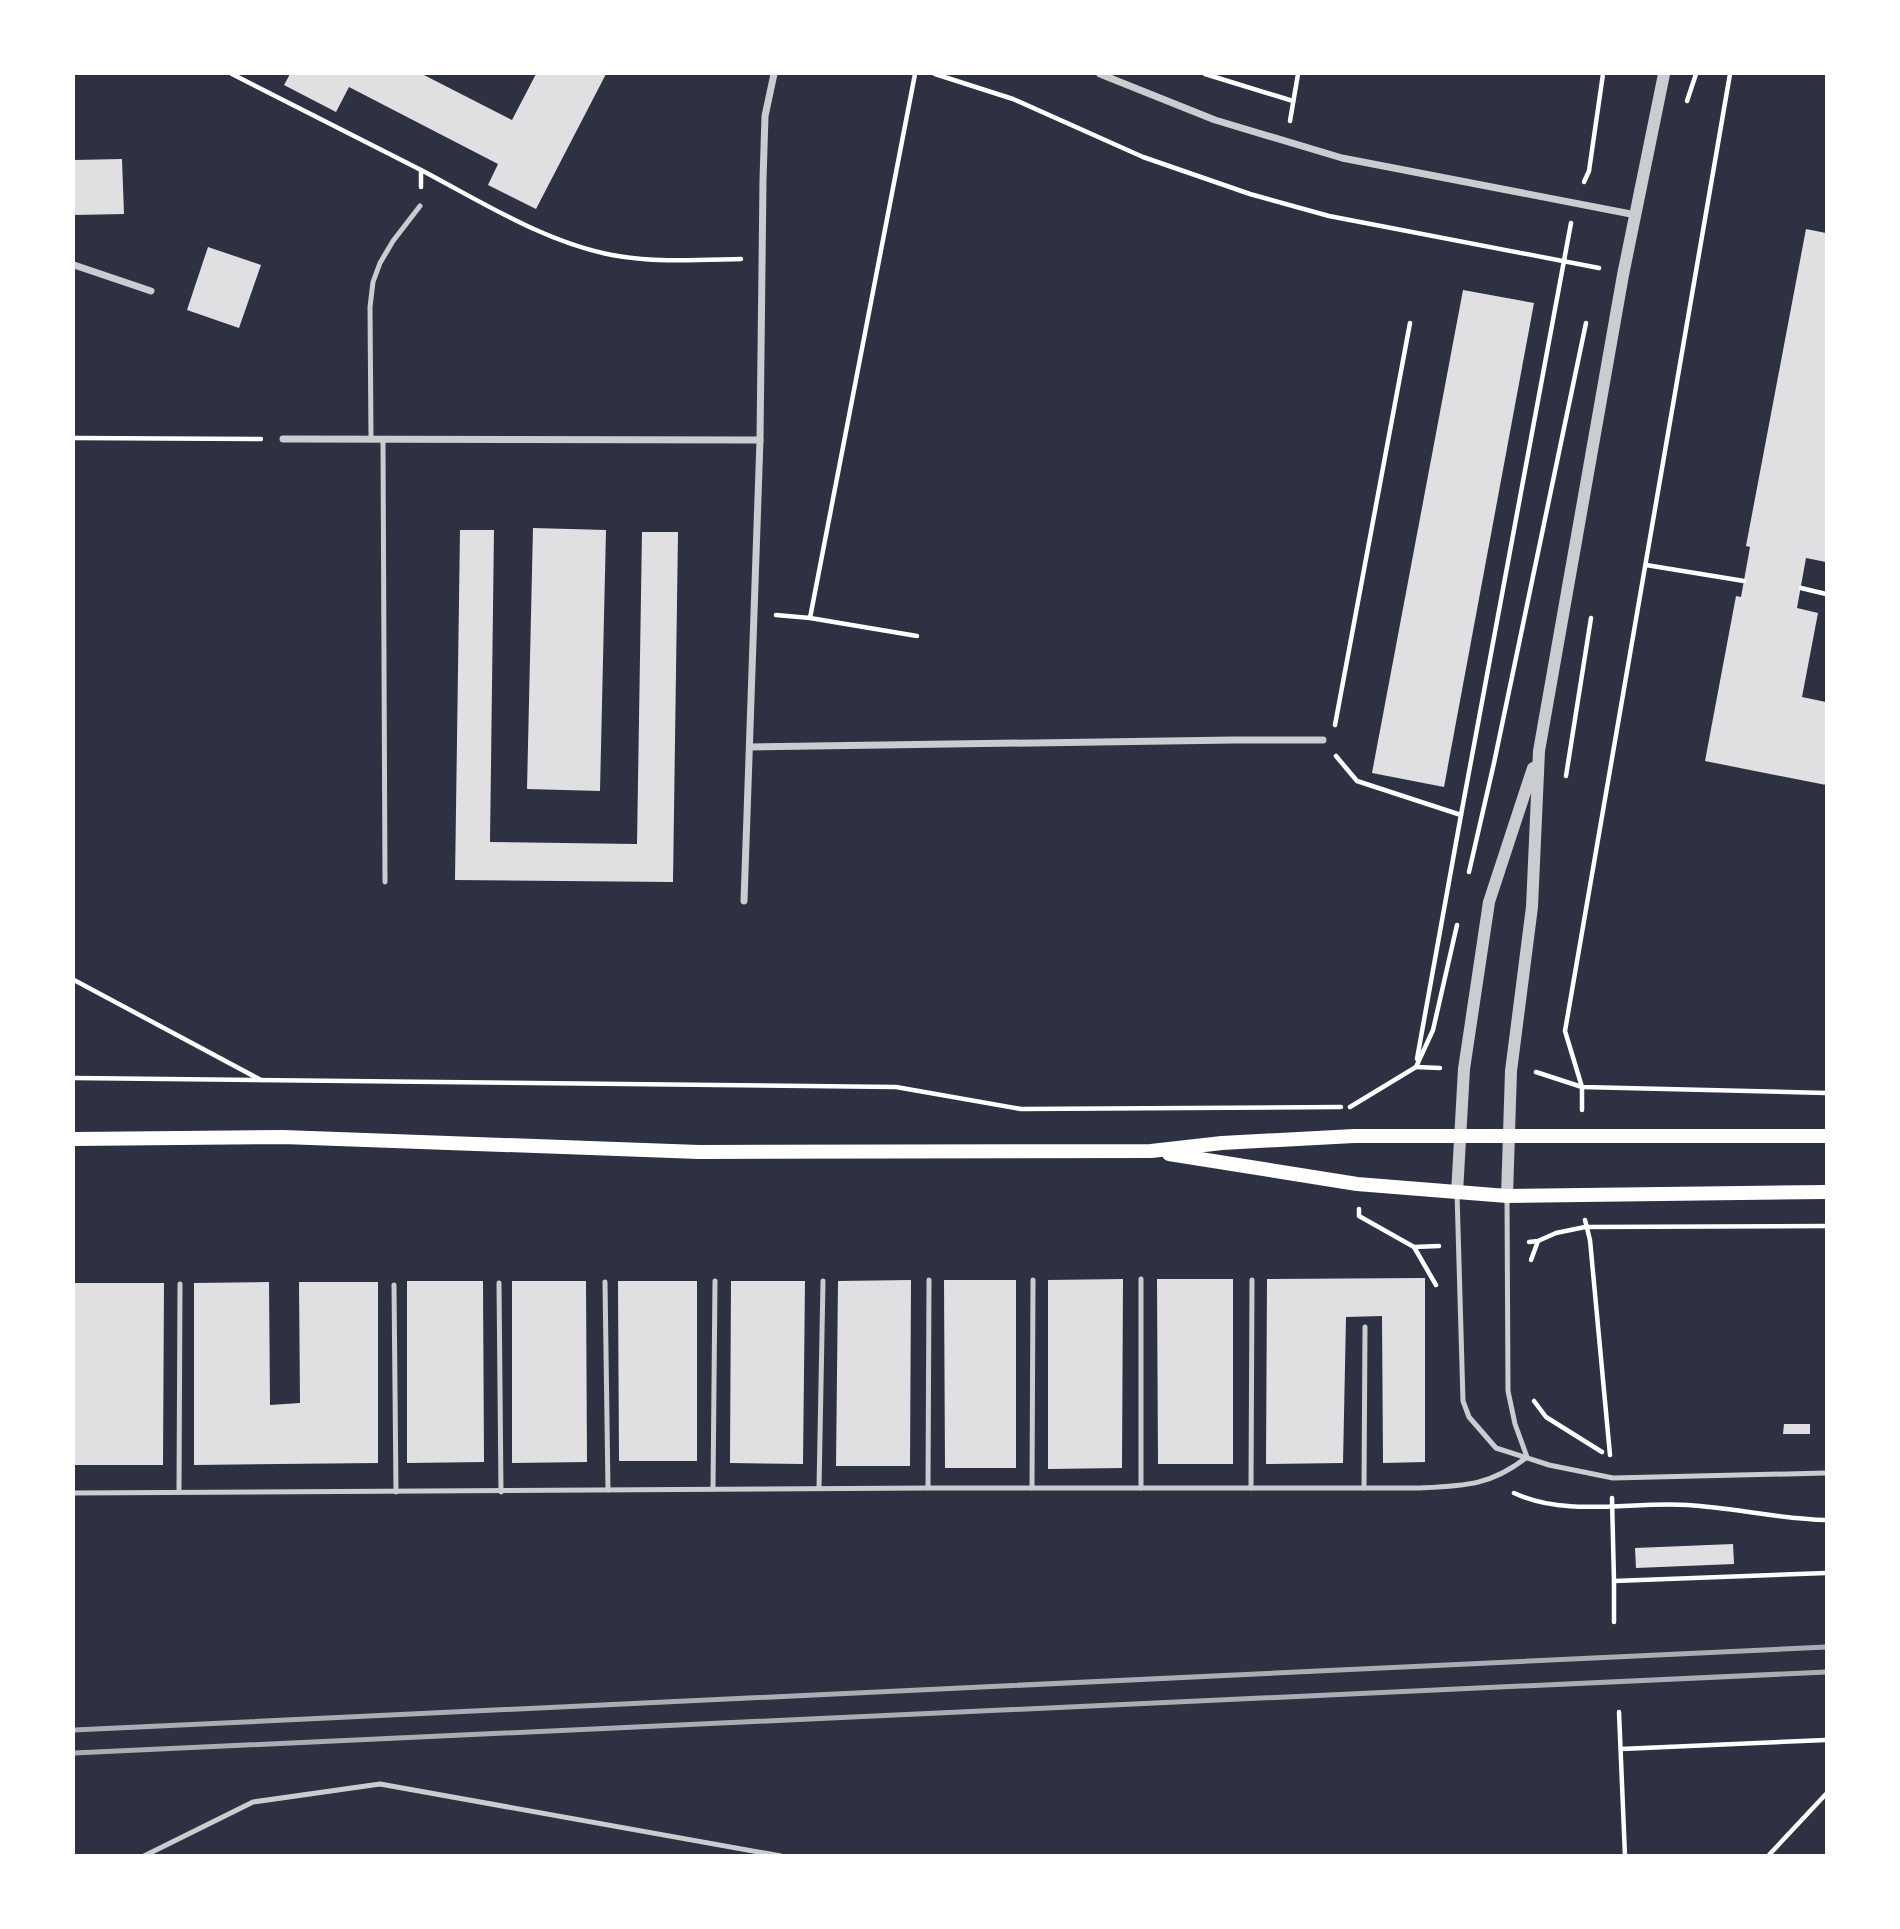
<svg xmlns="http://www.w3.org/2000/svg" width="1900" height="1929" font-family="Overpass,sans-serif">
  <rect width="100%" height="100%" fill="#2d3142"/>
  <g fill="#e0e0e3">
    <polygon points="290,74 422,74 512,120 536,74 606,74 536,209 488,185 498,164 349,87 336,112 284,85"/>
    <polygon points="122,159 124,214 74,215 74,160"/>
    <polygon points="1806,229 1826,233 1826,562 1806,558 1797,608 1818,613 1802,697 1826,702 1826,785 1705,761 1736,596 1741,597 1750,547 1746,546"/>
    <polygon points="208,247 261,265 239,328 187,310"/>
    <polygon points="1463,290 1534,303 1444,787 1372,773"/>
    <polygon points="533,528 606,530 600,791 527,789"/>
    <polygon points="460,530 494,530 490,842 637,844 642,532 678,532 673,882 455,880"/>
    <polygon points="1425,1278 1425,1462 1383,1463 1382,1316 1346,1317 1343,1463 1266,1464 1267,1279"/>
    <polygon points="1123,1279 1122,1468 1048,1469 1048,1280"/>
    <polygon points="1157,1279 1233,1279 1233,1464 1158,1464"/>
    <polygon points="911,1280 910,1466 836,1466 838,1281"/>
    <polygon points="944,1280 1016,1280 1016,1468 945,1468"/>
    <polygon points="407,1281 483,1281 484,1462 407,1463"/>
    <polygon points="512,1281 586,1281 587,1462 512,1463"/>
    <polygon points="618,1281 697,1281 697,1461 619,1461"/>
    <polygon points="731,1281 805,1281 803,1464 730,1463"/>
    <polygon points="269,1282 270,1405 300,1403 299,1282 378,1282 378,1463 194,1465 194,1283"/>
    <polygon points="74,1283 164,1283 163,1465 74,1465"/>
    <polygon points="1784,1424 1810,1424 1810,1434 1783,1434"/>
    <polygon points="1733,1544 1734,1564 1636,1568 1635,1548"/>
  </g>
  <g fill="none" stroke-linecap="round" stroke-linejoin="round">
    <g stroke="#fff" stroke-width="4.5">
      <polyline points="232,74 421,170 421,187"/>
      <polyline points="935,74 1013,99 1143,157 1250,194 1329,216 1599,268"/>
      <polyline points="1205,74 1293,101"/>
      <polyline points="1687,101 1696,74"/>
      <polyline points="1290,121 1298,74"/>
      <path d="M 421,170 C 482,202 544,242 612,255 C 654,263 699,260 741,259"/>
      <polyline points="1584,182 1589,171 1603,74"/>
      <polyline points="74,438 261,439"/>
      <polyline points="1646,565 1744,581"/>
      <polyline points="1801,588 1826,594"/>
      <polyline points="776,615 810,618 915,74"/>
      <polyline points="810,618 917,636"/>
      <polyline points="1335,725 1410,323"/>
      <polyline points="1336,756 1357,781 1461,815 1571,223"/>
      <polyline points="1566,776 1591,618"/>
      <polyline points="1469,872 1494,763 1586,323"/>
      <polyline points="74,980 261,1080"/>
      <polyline points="1417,1059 1461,815"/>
      <polyline points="1416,1067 1440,1068"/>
      <polyline points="1536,1072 1582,1087 1826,1093"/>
      <polyline points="74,1078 896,1087 1021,1109 1341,1107"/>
      <polyline points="1350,1107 1416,1067 1433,1030 1457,925"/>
      <polyline points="1582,1110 1582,1087 1565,1031 1730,74"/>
      <polyline points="1359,1209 1359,1216 1414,1247 1436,1285"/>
      <polyline points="1585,1220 1590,1240 1610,1455"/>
      <polyline points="1529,1242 1538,1241 1556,1233 1585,1227 1826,1226"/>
      <polyline points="1414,1247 1439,1246"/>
      <polyline points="1531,1260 1538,1241"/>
      <polyline points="1534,1401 1546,1417 1602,1452"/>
      <path d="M 1514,1493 C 1567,1518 1631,1501 1688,1505 C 1735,1508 1780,1519 1826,1520"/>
      <polyline points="1612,1498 1614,1581"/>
      <polyline points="1614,1622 1614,1581 1826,1573"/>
      <polyline points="1619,1712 1625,1856"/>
      <polyline points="1621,1749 1826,1740"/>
      <polyline points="1768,1856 1826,1794"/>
    </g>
    <g stroke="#caccd0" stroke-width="5">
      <polyline points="371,438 370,307 373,282 380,263 393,241 420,206"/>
      <polyline points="383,439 385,882"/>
      <polyline points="1457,1193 1463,1401 1469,1417 1496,1448 1549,1465 1613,1478 1826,1473"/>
      <polyline points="1507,1197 1508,1391 1515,1424 1527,1457"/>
      <polyline points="605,1282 608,1490"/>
      <polyline points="499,1283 501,1492"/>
      <polyline points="394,1285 396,1492"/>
      <polyline points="819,1488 823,1281"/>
      <polyline points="928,1488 929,1280"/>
      <polyline points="1032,1488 1033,1280"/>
      <polyline points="1141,1488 1141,1279"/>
      <polyline points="1251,1488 1252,1280"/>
      <polyline points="1364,1488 1365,1327"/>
      <polyline points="713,1489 715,1281"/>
      <polyline points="179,1492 180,1284"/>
      <path d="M 74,1493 L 928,1488 L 1418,1488 C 1463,1486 1491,1486 1527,1457"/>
      <polyline points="144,1856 253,1802 380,1784 781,1856"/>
    </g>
    <g stroke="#caccd0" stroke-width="7">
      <polyline points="1100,74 1215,120 1342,158 1636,215"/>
      <polyline points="74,265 151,291"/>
      <polyline points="283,439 760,440"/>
      <polyline points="750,747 1234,740 1323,740"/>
      <polyline points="744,901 760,440 763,180 765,116 774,74"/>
    </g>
    <g stroke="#caccd0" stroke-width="12">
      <polyline points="1457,1193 1464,1069 1489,902 1533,768"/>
      <polyline points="1507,1196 1511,1071 1532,907 1539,751 1623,275 1664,74"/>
    </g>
    <g stroke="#fff" stroke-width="14">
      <polyline points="74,1139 283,1137 699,1152 1151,1151 1222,1143 1354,1136 1826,1136"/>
      <polyline points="1169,1154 1357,1184 1507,1196 1826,1192"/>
    </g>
    <g stroke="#abadb3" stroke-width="5">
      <polyline points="74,1730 1826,1647"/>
      <polyline points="74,1753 1826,1672"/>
    </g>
  </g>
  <rect width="1900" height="1929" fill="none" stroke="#ffffff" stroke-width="150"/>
</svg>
